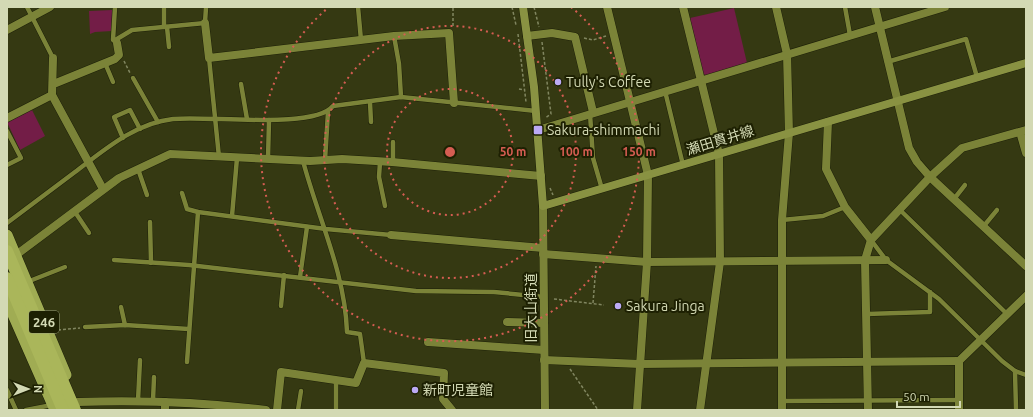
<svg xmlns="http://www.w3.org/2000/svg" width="1033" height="417" viewBox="0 0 1033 417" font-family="Ubuntu,'Noto Sans JP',sans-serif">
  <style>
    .green { fill: #731d47 }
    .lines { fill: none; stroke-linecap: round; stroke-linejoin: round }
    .service-casing { stroke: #1d2008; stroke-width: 5.5 }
    .minor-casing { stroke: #1d2008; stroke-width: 9 }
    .tertiary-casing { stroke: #1d2008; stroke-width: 9 }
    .secondary-casing { stroke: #1d2008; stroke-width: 9 }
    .trunk-casing { stroke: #1d2008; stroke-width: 12 }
    .motorway-casing { stroke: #1d2008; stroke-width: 13 }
    .path { stroke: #818660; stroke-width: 1.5; stroke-dasharray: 3 2; stroke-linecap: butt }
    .service { stroke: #7b8338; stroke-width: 4.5 }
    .minor { stroke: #7b8338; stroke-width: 8 }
    .tertiary { stroke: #7b8338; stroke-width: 8 }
    .secondary { stroke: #899242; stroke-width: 8 }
    .trunk { stroke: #a0ac53; stroke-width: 11 }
    .motorway { stroke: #aab65a; stroke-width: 12 }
    .ring { fill: none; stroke: #d55d52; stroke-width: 2; stroke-dasharray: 2 4 }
    .poi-dot { fill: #bcaaf5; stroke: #1d2002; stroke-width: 1.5 }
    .labels { text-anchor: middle; stroke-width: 4; stroke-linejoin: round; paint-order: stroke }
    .shield { fill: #1d2002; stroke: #9ca27f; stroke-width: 1 }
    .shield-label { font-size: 13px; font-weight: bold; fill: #d3d9b4 }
    .poi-label { font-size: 14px; fill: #d3d9b4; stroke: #1d2002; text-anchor: start }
    .street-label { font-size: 14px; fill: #d3d9b4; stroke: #1d2002 }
    .centre { fill: #d55d52; stroke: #1d2002; stroke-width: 2 }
    .ring-label { font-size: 12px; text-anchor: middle; font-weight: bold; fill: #d55d52; stroke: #1d2002; stroke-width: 4; stroke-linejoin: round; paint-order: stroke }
  </style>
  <rect width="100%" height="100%" fill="#353912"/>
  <g class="green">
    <path d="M734 8 747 63 707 76 702 73 690 18Z"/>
    <path d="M112 10V31L95 32 90 34 89 11Z"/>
    <path d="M31 108 45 136 20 150 7 122Z"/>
  </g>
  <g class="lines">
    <defs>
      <g id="service">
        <path d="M27 7 53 58"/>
        <path d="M115 7 113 40 117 43V39L132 30 205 23 206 7"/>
        <path d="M164 7V27"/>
        <path d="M358 7 361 40"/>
        <path d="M845 7 850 35"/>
        <path d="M167 27 169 47"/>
        <path d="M394 36 399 64 401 97"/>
        <path d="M209 58 219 157"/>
        <path d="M887 62 966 39 977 77"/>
        <path d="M105 63 113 82"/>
        <path d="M133 78 158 122"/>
        <path d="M241 84 247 119"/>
        <path d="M665 91 683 165"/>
        <path d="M370 102 371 122"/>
        <path d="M590 114 593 158 602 189"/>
        <path d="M7 131 21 158 7 165"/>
        <path d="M123 138 114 117 130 110 140 129"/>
        <path d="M268 159 269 120"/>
        <path d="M325 160 328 112"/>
        <path d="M303 161C318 218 345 272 347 332L360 334 364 363"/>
        <path d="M380 162 379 177 385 206"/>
        <path d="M393 162V142"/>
        <path d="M138 169 147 195"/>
        <path d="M182 193 187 209 198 212 326 229 391 235"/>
        <path d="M954 199 965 185"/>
        <path d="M900 210 1006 313"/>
        <path d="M75 212 89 233"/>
        <path d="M232 216 237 158"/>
        <path d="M782 220 823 216 845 207"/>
        <path d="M150 222 151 263"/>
        <path d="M7 223C30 206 52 189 75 172 104 150 135 123 173 119 206 115 314 130 333 106L401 97 536 111"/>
        <path d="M983 227 997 210"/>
        <path d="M871 240 886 260 939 299 1002 361 1015 371 1026 375"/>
        <path d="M114 260 189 265 416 291 494 292 544 297"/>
        <path d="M300 277 307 227"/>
        <path d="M27 282 65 267"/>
        <path d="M281 306 284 275"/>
        <path d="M121 307 125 325"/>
        <path d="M866 314 930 312V292"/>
        <path d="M85 327 125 325 189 329"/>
        <path d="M187 362 198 212"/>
        <path d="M1015 371 1016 410"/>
        <path d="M7 390 16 410"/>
        <path d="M138 401 140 360"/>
        <path d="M153 401 154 377"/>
        <path d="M782 401 959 400"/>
        <path d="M26 410 52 405"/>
        <path d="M298 410 301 391"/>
        <path d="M336 410V380"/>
      </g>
      <g id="minor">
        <path d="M607 7 648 175 647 262 637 410"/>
        <path d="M683 7 719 154 720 262 700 410"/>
        <path d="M776 7 787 54 789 133 782 220V410"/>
        <path d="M875 7 909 148 917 162 930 177 1026 266"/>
        <path d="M205 23 209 58 394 36 449 33 454 103"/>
        <path d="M7 30 50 7"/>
        <path d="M527 36 552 33 575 37 593 112"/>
        <path d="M53 58 52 95 103 189"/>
        <path d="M53 82 56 83 115 59 119 55 117 43"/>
        <path d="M7 118 52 95"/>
        <path d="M828 122 826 169 845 207 871 240"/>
        <path d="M538 130 945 7"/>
        <path d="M1020 132 1026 153"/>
        <path d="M391 235 543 248"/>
        <path d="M543 254 647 262 886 260"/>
        <path d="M16 255 119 178 170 154 310 161 342 159 392 162 541 176"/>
        <path d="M507 322 544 323"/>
        <path d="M428 342 544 350"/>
        <path d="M544 360 640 364 959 361"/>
        <path d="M78 402C141 400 203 402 266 410"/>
        <path d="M165 402V410"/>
        <path d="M277 410 281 372 356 383 364 363 444 373 443 399 452 410"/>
        <path d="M868 410 865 260 871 240 930 177 962 148 1026 130"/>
        <path d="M959 410V361L1026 296"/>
      </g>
      <path id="tertiary" d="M543 206 545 410"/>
      <path id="secondary" d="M523 7 534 87 543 206 1026 63"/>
      <g id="trunk">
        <path d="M7 235 66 375"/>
        <path d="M7 301 55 410"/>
      </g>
      <g id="motorway">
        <path d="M7 251 75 410"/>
        <path d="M7 278 63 410"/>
      </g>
    </defs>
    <use href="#service" class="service-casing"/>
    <use href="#minor" class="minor-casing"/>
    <use href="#tertiary" class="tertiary-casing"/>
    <use href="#secondary" class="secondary-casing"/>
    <use href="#trunk" class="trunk-casing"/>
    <use href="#motorway" class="motorway-casing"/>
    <g class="path">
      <path d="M512 7 516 25"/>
      <path d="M534 7 539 27"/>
      <path d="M453 26V7"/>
      <path d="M518 34 526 102"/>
      <path d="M584 38 593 40 606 36"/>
      <path d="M542 42 551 114 545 118"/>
      <path d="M124 61 130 73"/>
      <path d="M519 89 524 90"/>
      <path d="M550 188 553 195"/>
      <path d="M554 299 604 305"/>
      <path d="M593 303 596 266"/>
      <path d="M58 330 80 328"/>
      <path d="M570 369 598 410"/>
    </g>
    <use href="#service" class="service"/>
    <use href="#minor" class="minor"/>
    <use href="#tertiary" class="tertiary"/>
    <use href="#secondary" class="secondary"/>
    <use href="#trunk" class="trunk"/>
    <use href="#motorway" class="motorway"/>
  </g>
  <g class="ring">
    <circle cx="450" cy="152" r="63"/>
    <circle cx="450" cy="152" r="126"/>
    <path d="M571 7A189 189 0 1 1 329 7"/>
  </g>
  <g class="poi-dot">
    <circle cx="558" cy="82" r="4"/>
    <rect x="533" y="125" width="10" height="10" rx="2"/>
    <circle cx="618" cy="306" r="4"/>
    <circle cx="415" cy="390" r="4"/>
  </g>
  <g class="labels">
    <rect class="shield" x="29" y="311" width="30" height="22" rx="3"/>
    <g class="shield-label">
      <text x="44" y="327">246</text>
    </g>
    <g class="poi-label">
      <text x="566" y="87">Tully's Coffee</text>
      <text x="547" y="135">Sakura-shimmachi</text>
      <text x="626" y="311">Sakura Jinga</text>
      <text x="423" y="395">新町児童館</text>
    </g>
    <g class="street-label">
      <text transform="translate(720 140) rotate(-17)" y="5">瀬田貫井線</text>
      <text transform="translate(531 308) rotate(-90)" y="5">旧大山街道</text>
    </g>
  </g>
  <circle cx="450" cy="152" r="6" class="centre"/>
  <g class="ring-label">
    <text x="513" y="156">50 m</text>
    <text x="576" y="156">100 m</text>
    <text x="639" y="156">150 m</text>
  </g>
  <rect width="1033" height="417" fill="none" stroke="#d3d9b4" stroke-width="16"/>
  <g transform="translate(28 389) rotate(90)" stroke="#1d2002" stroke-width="3" paint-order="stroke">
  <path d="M0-3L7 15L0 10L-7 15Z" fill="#d3d9b4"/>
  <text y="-6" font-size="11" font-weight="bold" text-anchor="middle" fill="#d3d9b4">N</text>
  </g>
  <path d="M897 401v6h63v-6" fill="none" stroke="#d3d9b4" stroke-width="2"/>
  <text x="903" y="401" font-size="12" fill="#d3d9b4" stroke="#1d2002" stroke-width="3" paint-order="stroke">50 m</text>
</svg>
